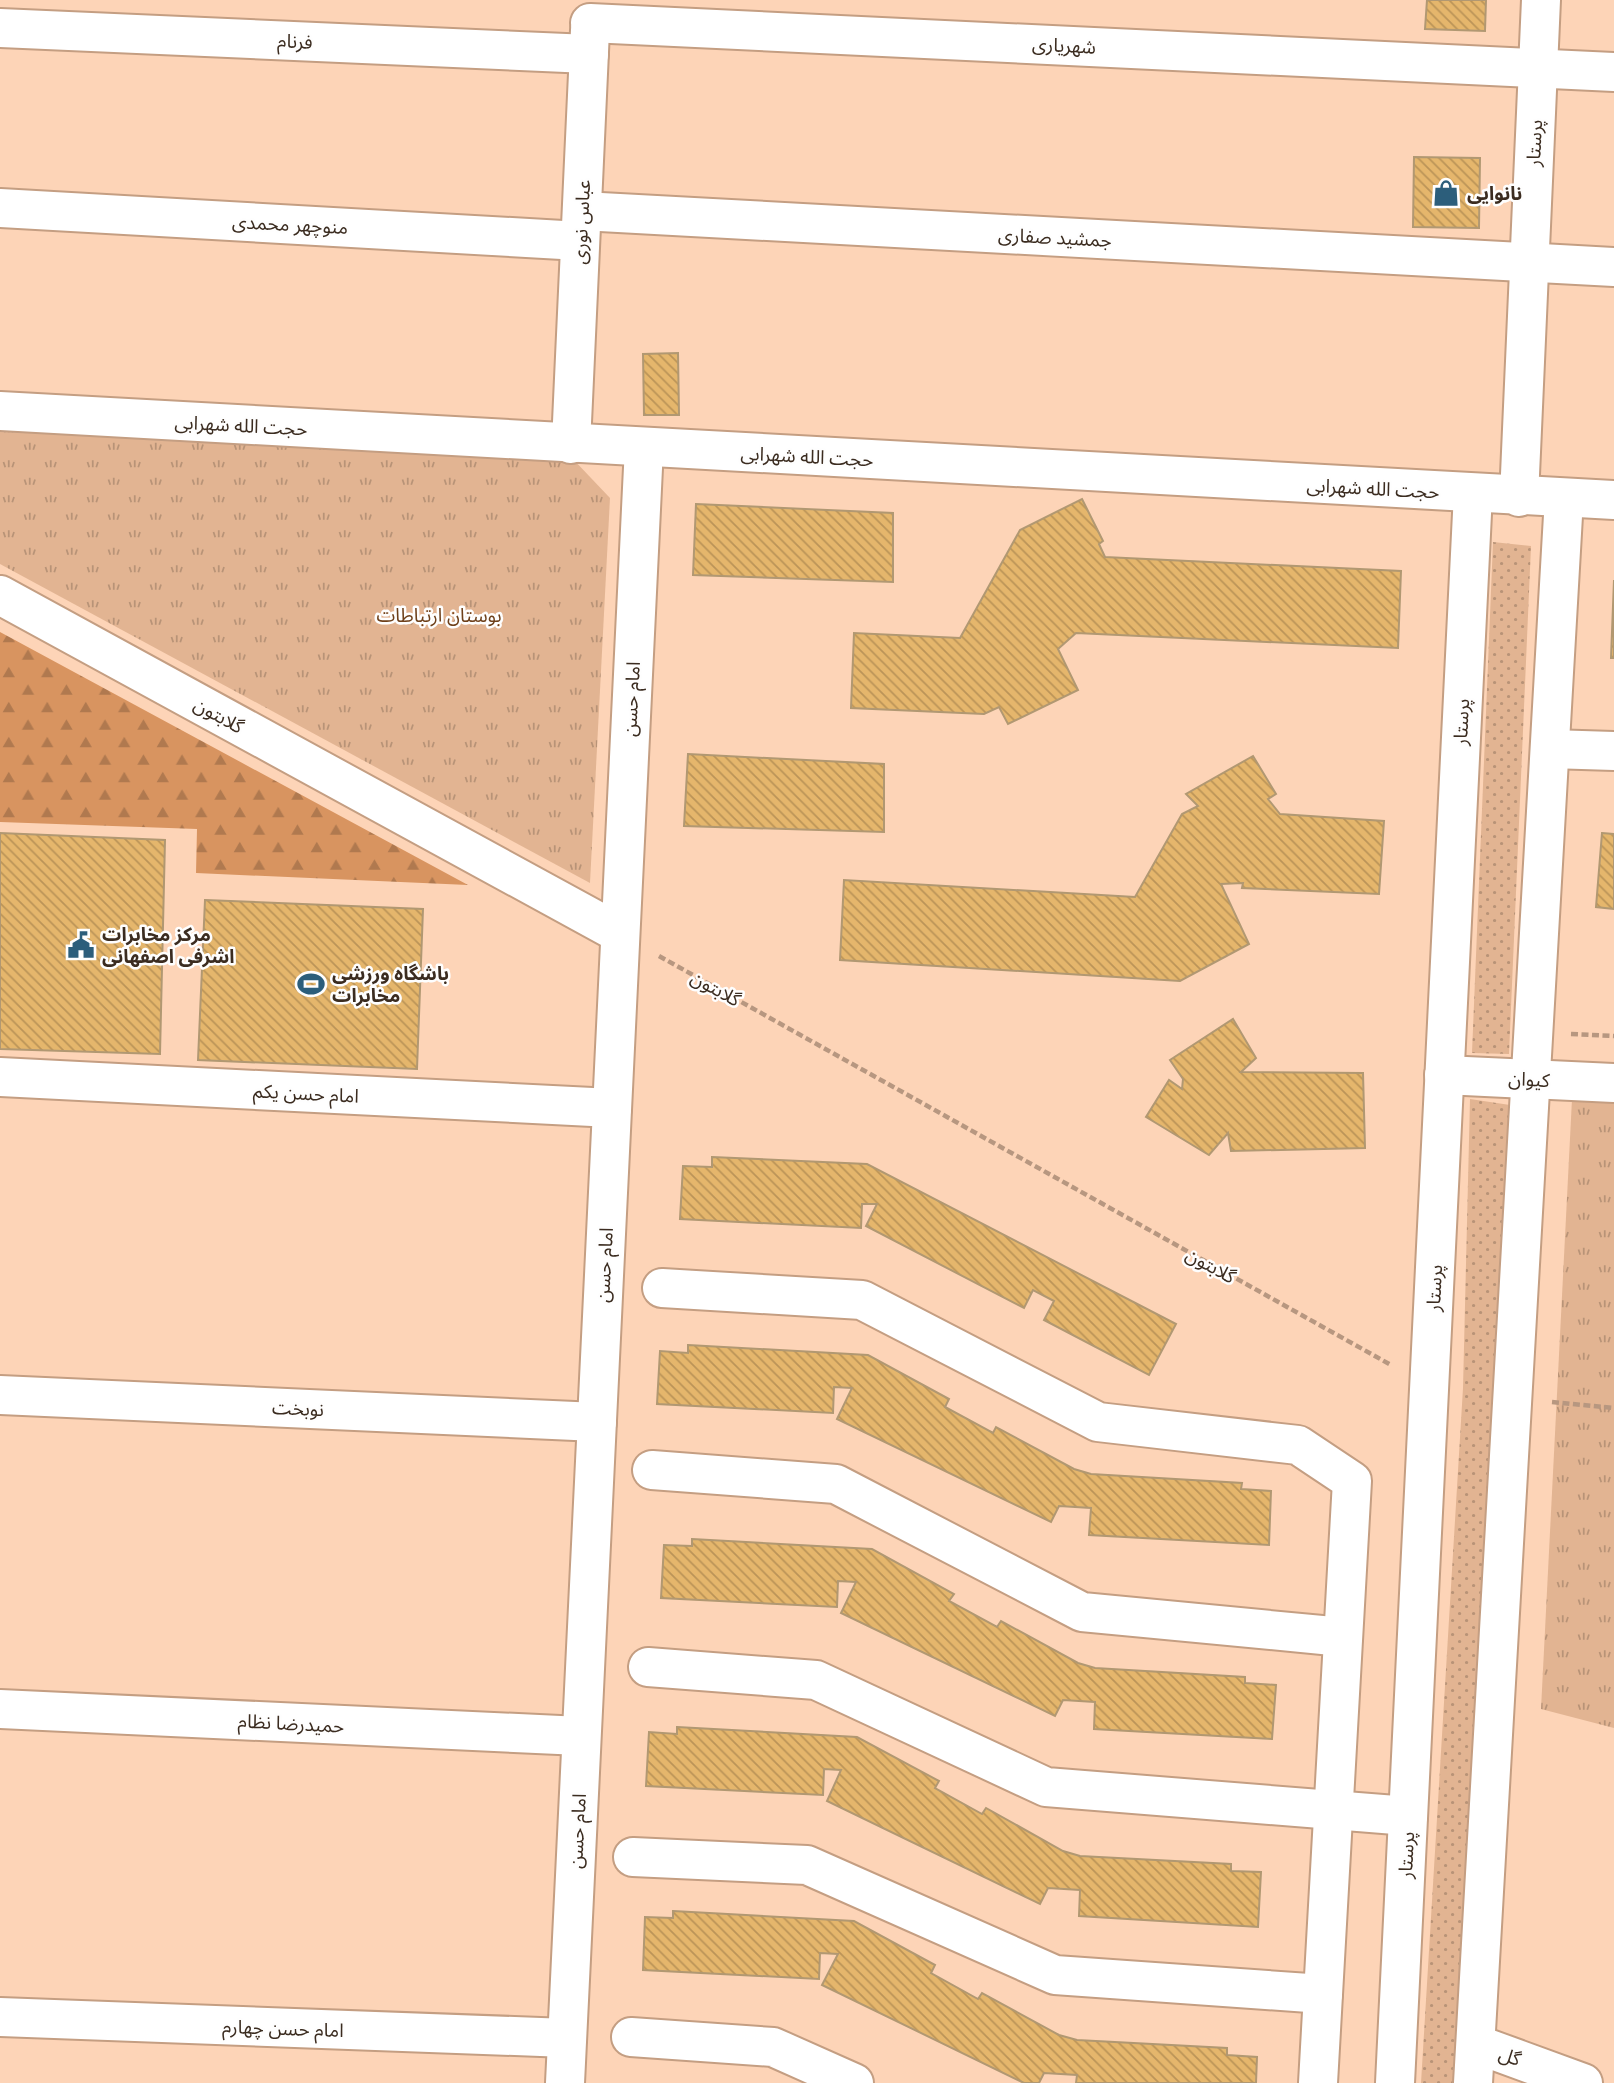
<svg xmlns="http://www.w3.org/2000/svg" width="1614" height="2083" viewBox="0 0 1614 2083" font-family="Figtree,'Noto Sans Arabic',sans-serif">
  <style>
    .grass { fill: url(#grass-dots) }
    .forest { fill: url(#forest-firs) }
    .park { fill: url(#park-tufts) }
    .building { fill: url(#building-back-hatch); stroke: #b19872; stroke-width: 2 }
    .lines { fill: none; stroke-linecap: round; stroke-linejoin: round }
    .minor-casing { stroke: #c49e82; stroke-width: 42 }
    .path { stroke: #b79780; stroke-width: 4.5; stroke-dasharray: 7 3.5; stroke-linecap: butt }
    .minor { stroke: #fff; stroke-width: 38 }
    .labels { text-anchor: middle; stroke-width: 5; stroke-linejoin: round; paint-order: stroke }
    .street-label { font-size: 19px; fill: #3b2c20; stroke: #fefefe }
    .poi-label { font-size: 19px; font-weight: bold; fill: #3b2c20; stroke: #fefefe; text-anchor: start }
    .park-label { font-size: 19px; fill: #6e401a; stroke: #fefefe }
  </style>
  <defs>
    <pattern id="grass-dots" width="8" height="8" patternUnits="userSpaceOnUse" patternTransform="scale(1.75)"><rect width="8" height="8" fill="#e2b492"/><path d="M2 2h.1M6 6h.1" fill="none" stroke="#b89377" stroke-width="1.8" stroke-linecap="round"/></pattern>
    <pattern id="forest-firs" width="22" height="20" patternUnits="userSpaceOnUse" patternTransform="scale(1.75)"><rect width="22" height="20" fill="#d89460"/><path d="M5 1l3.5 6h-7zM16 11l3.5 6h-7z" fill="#b0794f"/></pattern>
    <pattern id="park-tufts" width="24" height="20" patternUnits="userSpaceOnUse" patternTransform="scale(1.75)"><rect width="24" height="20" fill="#e2b492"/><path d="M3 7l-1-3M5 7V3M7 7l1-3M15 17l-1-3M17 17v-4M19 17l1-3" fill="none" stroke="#b89377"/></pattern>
    <pattern id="building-back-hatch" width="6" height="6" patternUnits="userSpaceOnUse" patternTransform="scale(1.75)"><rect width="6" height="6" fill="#e5b66c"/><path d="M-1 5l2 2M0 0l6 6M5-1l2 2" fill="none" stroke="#bb9458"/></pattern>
  </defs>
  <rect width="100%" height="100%" fill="#fdd4b7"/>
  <g class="grass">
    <path d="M1493 542 1531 546 1509 1054 1472 1053Z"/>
    <path d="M1470 1099 1510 1105 1460 2083H1421L1463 1388Z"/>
  </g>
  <path class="forest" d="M0 632 468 885 196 873 197 829 0 822Z"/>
  <g class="park">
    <path d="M0 426 572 458 610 498 590 883 0 564Z"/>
    <path d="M1572 1099 1614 1103V1728L1541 1709Z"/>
  </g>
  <g class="building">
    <path d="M1427 0H1486L1485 31 1425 29Z"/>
    <path d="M1414 157 1480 158 1479 228 1413 227Z"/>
    <path d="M678 353 679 415H644L643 354Z"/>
    <path d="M1082 499 1103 541 1099 544 1105 557 1401 571 1398 648 1076 633 1058 649 1078 690 1008 724 999 707 984 714 851 708 854 633 960 638 1020 530Z"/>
    <path d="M696 504 893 513V582L693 575Z"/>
    <path d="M1614 580V658H1611Z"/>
    <path d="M688 754 884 764V832L684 826Z"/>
    <path d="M1253 756 1276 794 1268 799 1280 814 1384 821 1379 894 1242 888 1243 883 1221 884 1249 944 1180 981 840 960 844 880 1135 897 1182 814 1198 806 1186 794Z"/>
    <path d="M0 833 165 840 160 1054 0 1049Z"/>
    <path d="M1602 833 1614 834V909L1596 907Z"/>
    <path d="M205 900 423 909 417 1069 198 1060Z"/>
    <path d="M1233 1019 1256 1058 1241 1072 1363 1073 1365 1148 1231 1151 1228 1133 1209 1155 1146 1117 1169 1080 1182 1089 1183 1079 1170 1060Z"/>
    <path d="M712 1157 867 1164 1176 1324 1149 1375 1044 1320 1054 1301 1033 1290 1024 1308 866 1226 877 1204H862L861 1228 680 1219 683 1166 712 1167Z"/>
    <path d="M688 1345 868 1355 949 1399 945 1407 993 1433 996 1427 1074 1469 1091 1474 1242 1483 1241 1489 1271 1491 1269 1545 1089 1535 1091 1508 1059 1506 1051 1522 837 1419 852 1388 834 1387 833 1413 657 1404 660 1351 688 1353Z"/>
    <path d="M692 1539 872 1549 954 1594 949 1601 997 1627 1001 1621 1078 1663 1095 1668 1245 1677V1683L1276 1685 1272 1739 1094 1729 1095 1702 1063 1700 1055 1716 841 1613 856 1582 838 1581 837 1607 661 1598 664 1545 692 1546Z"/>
    <path d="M677 1727 857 1737 939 1781 935 1788 982 1814 986 1808 1063 1851 1080 1856 1231 1864V1871L1261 1872 1258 1927 1079 1916 1080 1890 1048 1888 1040 1904 827 1801 841 1770 824 1769 823 1795 646 1786 649 1732 677 1734Z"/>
    <path d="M673 1911 854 1921 935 1965 931 1973 978 1999 982 1993 1059 2035 1077 2040 1227 2048V2055L1257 2057 1256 2083H1076L1077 2075 1044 2073 1039 2083H1024L822 1985 838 1954 820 1953 819 1979 643 1970 645 1917 673 1918Z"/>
  </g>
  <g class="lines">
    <defs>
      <g id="minor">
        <path d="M590 23 1614 72"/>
        <path d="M0 28 589 54"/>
        <path d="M0 208 580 241"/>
        <path d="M582 211 1614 267"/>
        <path d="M0 411 1614 500"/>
        <path d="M571 444 590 30"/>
        <path d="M1519 497 1541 0"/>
        <path d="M0 595 619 933"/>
        <path d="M1550 749 1614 751"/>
        <path d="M1444 1075 1614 1083"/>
        <path d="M0 1077 612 1108"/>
        <path d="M662 1288 862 1300 1098 1422 1298 1445 1352 1481 1318 2083"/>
        <path d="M0 1395 597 1422"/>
        <path d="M652 1470 836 1484 1082 1612 1343 1637"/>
        <path d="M648 1667 816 1680 1046 1787 1408 1816"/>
        <path d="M0 1709 581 1736"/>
        <path d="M633 1857 807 1865 1055 1975 1323 1994"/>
        <path d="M0 2017 567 2038"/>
        <path d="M631 2037 773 2047 854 2083"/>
        <path d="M1476 2044 1583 2083"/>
        <path d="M565 2083 644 447"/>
        <path d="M1395 2083 1473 493"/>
        <path d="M1473 2083 1564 498"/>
      </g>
    </defs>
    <use href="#minor" class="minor-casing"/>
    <g class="path">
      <path d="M659 956 1391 1365"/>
      <path d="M1571 1034 1614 1036"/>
      <path d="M1552 1402 1614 1408"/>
    </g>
    <use href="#minor" class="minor"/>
  </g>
  <defs>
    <symbol id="shop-bare" viewBox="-9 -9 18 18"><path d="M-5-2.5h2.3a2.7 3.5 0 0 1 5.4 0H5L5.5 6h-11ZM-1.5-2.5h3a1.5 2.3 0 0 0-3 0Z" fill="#2c5e7b" stroke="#fefefe" stroke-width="2.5" paint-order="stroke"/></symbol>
    <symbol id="civic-bare" viewBox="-9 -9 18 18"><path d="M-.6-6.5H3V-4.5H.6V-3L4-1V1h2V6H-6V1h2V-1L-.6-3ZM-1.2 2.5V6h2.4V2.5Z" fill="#2c5e7b" stroke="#fefefe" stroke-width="2.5" paint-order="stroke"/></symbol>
    <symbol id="stadium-bare" viewBox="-9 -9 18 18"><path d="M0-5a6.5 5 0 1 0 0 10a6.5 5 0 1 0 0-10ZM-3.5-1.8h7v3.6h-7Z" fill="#2c5e7b" stroke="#fefefe" stroke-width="2.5" paint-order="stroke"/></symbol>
  </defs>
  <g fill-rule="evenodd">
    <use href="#shop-bare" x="1427" y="174" width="38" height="38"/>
    <use href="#civic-bare" x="62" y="926" width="38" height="38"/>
    <use href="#stadium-bare" x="292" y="965" width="38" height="38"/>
  </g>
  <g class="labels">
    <g class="street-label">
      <text transform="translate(295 41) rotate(3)" y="7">فرنام</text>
      <text transform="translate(1064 45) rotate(3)" y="7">شهریاری</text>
      <text transform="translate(1534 143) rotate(-87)" y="7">پرستار</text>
      <text transform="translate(581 222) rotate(-87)" y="7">عباس نوری</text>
      <text transform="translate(290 224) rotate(3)" y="7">منوچهر محمدی</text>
      <text transform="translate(1055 237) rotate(3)" y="7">جمشید صفاری</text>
      <text transform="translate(241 425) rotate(3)" y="7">حجت الله شهرابی</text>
      <text transform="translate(807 456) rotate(3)" y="7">حجت الله شهرابی</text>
      <text transform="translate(1373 488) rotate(3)" y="7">حجت الله شهرابی</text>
      <text transform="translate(631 699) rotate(-87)" y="7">امام حسن</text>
      <text transform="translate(219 715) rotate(29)" y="7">گلابتون</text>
      <text transform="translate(1461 722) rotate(-87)" y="7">پرستار</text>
      <text transform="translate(716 988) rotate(29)" y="7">گلابتون</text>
      <text transform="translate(1529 1079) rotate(3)" y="7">کیوان</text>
      <text transform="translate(306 1093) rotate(3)" y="7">امام حسن یکم</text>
      <text transform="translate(604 1265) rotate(-87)" y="7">امام حسن</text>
      <text transform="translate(1211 1265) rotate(29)" y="7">گلابتون</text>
      <text transform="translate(1434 1288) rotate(-87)" y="7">پرستار</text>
      <text transform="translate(298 1408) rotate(3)" y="7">نوبخت</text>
      <text transform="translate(291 1723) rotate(3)" y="7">حمیدرضا نظام</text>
      <text transform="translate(577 1831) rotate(-87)" y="7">امام حسن</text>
      <text transform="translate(1406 1855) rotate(-87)" y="7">پرستار</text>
      <text transform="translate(283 2028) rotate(2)" y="7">امام حسن چهارم</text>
      <text transform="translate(1510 2056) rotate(20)" y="7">گل</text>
    </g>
    <g class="poi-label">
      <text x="1467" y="200">نانوایی</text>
      <text x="102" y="941">مرکز مخابرات<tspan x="102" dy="22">اشرفی اصفهانی</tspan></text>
      <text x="332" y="980">باشگاه ورزشی<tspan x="332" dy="22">مخابرات</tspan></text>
    </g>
    <g class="park-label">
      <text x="439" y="622">بوستان ارتباطات</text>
    </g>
  </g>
</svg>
